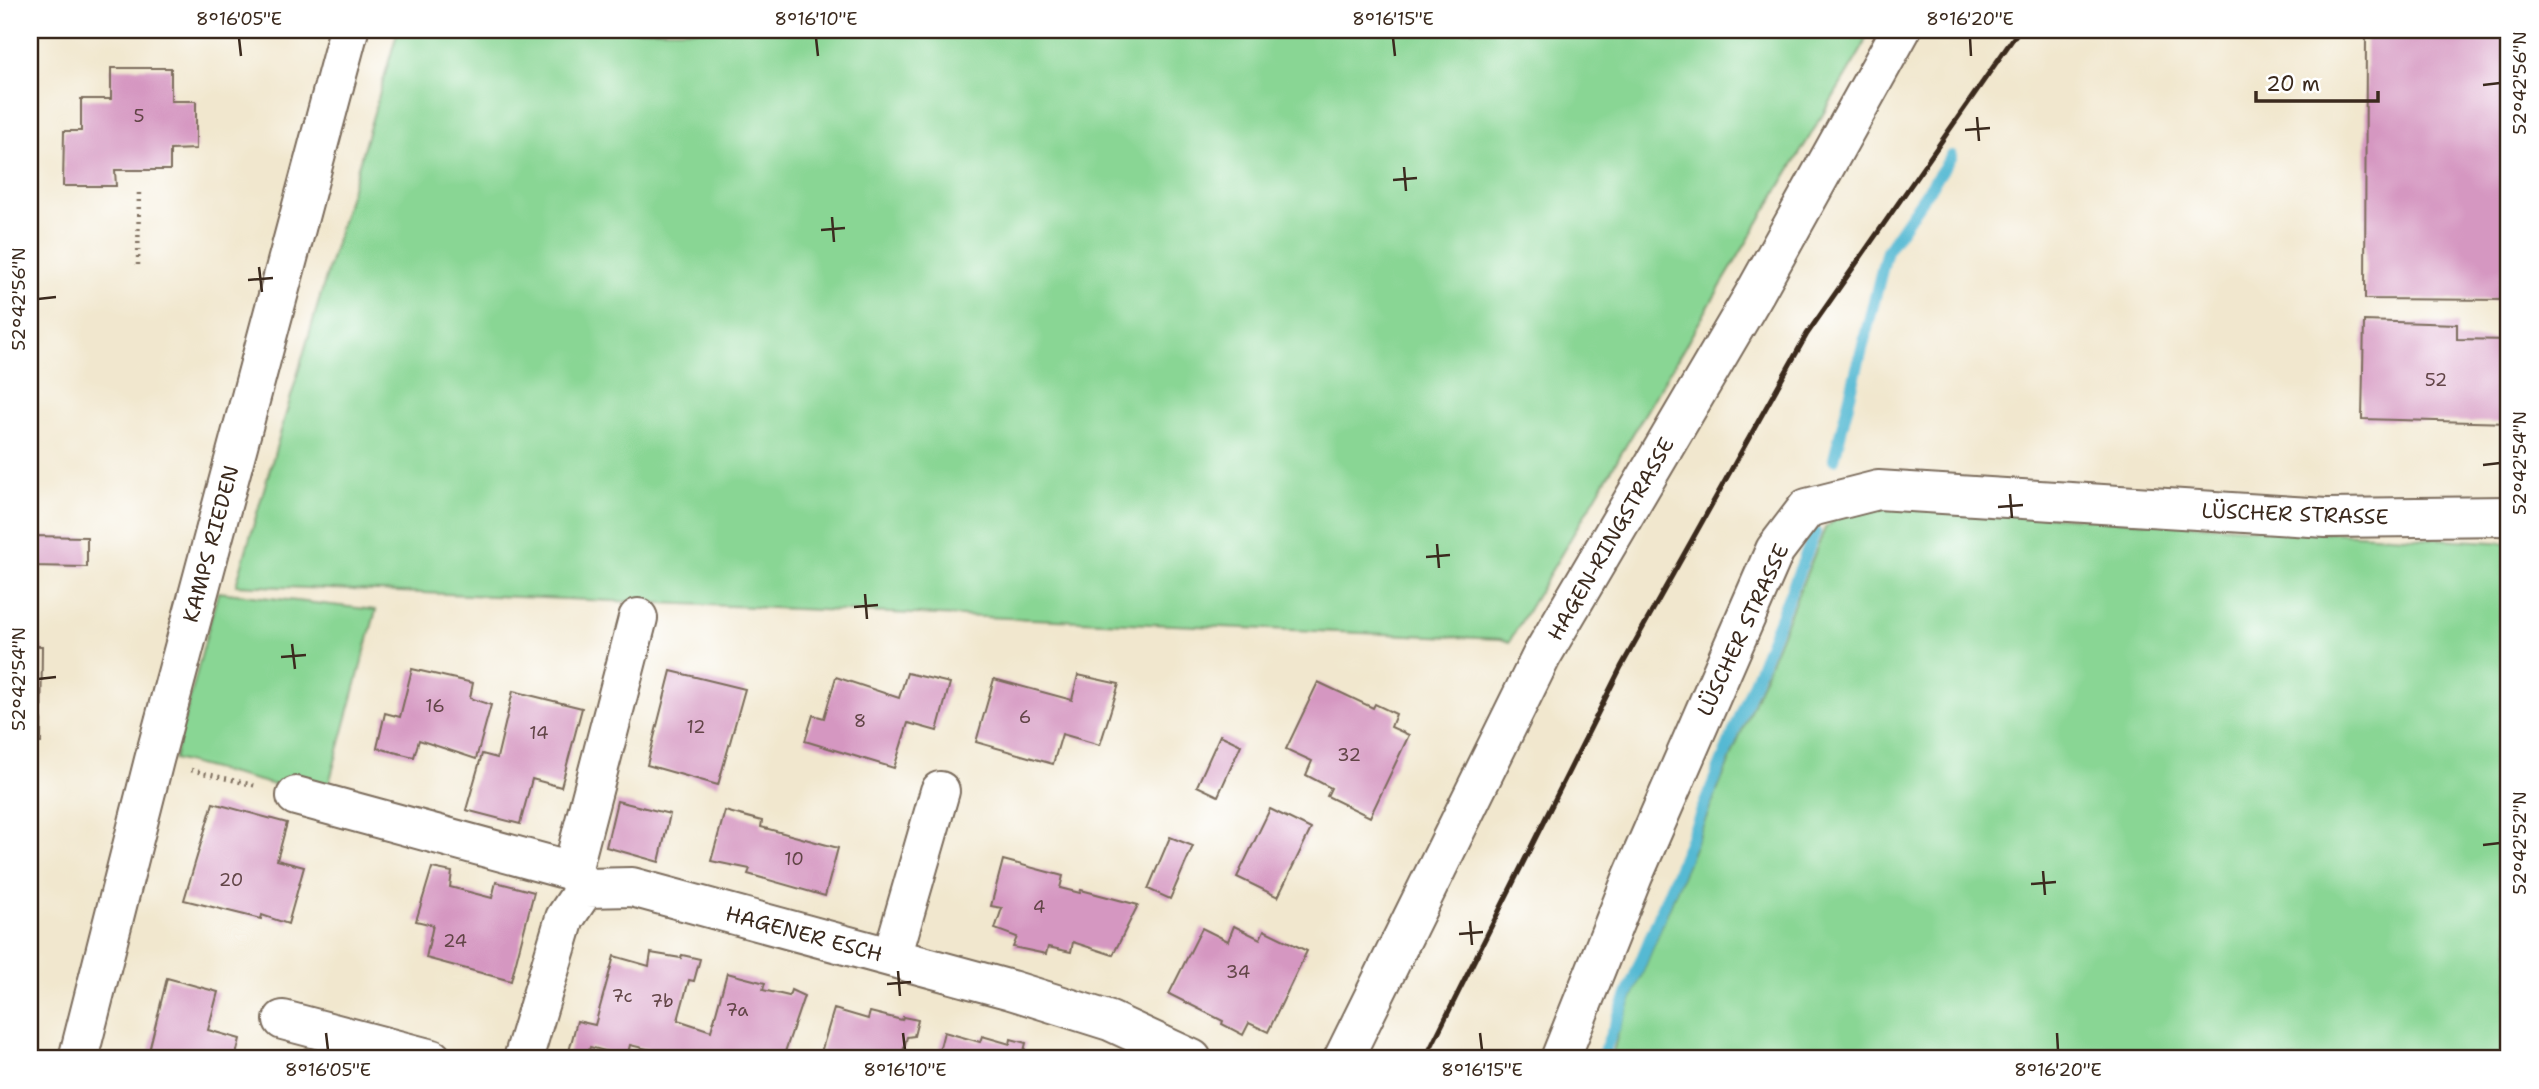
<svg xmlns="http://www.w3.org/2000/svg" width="2539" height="1089" viewBox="0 0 2539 1089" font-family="'Shantell Sans',sans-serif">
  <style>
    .green { fill: #89d694; stroke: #628059; stroke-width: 2 }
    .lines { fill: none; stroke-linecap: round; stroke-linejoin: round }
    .stream { stroke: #55b9d3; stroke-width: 12 }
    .building { fill: #d597c1 }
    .minor-casing { stroke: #7b6c5c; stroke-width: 42 }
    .path { stroke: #7b6c5c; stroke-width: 4.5; stroke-dasharray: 2 5; stroke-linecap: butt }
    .minor { stroke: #fff; stroke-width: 38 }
    .rail { stroke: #3b2a1e; stroke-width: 5 }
    .ticks { fill: none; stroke: #3b2a1e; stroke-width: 2.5 }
    .labels { text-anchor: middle; stroke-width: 7; stroke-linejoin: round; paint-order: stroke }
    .number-label { font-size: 18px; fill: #624547 }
    .street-label { font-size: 21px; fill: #3b2a1e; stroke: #fff }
    .neatline { fill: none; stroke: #3b2a1e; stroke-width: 2.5 }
    .ticks-label { font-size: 18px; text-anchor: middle; fill: #3b2a1e }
  </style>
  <rect width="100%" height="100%" fill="#fff"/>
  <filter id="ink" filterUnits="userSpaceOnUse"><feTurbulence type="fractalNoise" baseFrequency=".0143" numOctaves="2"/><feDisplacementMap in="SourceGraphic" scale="14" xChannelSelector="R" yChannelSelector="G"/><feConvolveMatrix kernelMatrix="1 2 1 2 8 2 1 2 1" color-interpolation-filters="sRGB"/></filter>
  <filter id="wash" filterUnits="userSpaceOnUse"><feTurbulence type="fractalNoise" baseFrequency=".00686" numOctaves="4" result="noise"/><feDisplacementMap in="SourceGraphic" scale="28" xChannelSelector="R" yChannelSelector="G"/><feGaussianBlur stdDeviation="1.57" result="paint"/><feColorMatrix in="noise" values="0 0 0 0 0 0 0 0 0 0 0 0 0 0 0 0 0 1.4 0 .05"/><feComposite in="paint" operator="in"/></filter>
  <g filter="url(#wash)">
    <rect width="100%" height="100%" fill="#f1e7ce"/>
    <g class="green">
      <path d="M398 30H1868L1863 47 1509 642 1501 639 236 585Z"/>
      <path d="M1876 506 2509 543V1059H1611L1619 1030 1825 528 1845 512Z"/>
      <path d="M218 592 376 610 327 791 288 780 275 785 174 759Z"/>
    </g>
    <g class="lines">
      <g class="stream">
        <path d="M1834 459 1887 250 1952 156"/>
        <path d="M1601 1059 1815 532"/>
      </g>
    </g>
    <g id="blocks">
      <g class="building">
        <path d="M2366 30H2509V300L2365 299Z"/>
        <path d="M111 68H171V101H196V149L170 150V170H115L116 186H63L64 131H81V99H111Z"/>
        <path d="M2364 321 2457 324V339L2509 340V423L2362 419Z"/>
        <path d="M30 536 87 537V567L30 566Z"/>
        <path d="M30 646H42L41 743H30Z"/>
        <path d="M412 669 473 683 470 698 491 705 476 759 419 740 414 757 377 748 385 713 400 717Z"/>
        <path d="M671 671 745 689 718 785 647 765Z"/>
        <path d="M907 673 950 683 937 731 908 723 894 768 805 741 813 715 824 718 836 677 899 698Z"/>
        <path d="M1078 675 1119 684 1100 745 1062 734 1053 764 976 742 994 679 1072 700Z"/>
        <path d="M1318 682 1373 708 1375 704 1396 714 1391 727 1409 735 1370 817 1327 796 1331 788 1306 775 1312 761 1286 749Z"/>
        <path d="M513 691 582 708 561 787 532 779 520 824 466 810 482 754 497 758Z"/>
        <path d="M1220 735 1241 745 1218 796 1197 786Z"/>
        <path d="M617 801 670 814 659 862 606 847Z"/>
        <path d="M213 803 287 823 277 860 304 867 288 924 262 915 261 919 184 900Z"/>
        <path d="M1270 809 1311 829 1278 897 1237 877Z"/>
        <path d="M725 811 762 821 761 827 838 848 825 896 748 874 750 869 711 861Z"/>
        <path d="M1170 837 1193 846 1170 899 1148 889Z"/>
        <path d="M1003 860 1063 876 1060 888 1080 893 1081 890 1138 905 1113 955 1073 942 1071 952 1048 947 1046 954 1013 947 1017 937 995 929 1002 908 991 906Z"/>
        <path d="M432 868 452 872 450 887 492 898 496 882 534 892 511 981 426 958 433 925 416 921Z"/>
        <path d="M1234 926 1260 939 1264 930 1307 951 1268 1032 1249 1023 1243 1035 1222 1024 1223 1021 1169 994 1202 928 1228 941Z"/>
        <path d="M651 953 681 958 682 955 700 959 694 981 689 980 678 1020 711 1031 727 973 765 983 763 990 789 996 791 990 804 996 784 1055 794 1059H666L668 1054 630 1045 627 1057 590 1047 586 1059H567L577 1021 595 1025 614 956 649 966Z"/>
        <path d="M167 978 218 992 208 1030 240 1039 235 1059H147Z"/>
        <path d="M834 1009 868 1019 870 1012 902 1020 903 1017 918 1020 914 1036 907 1037 901 1059H819Z"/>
        <path d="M944 1032 980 1042 982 1036 1010 1044 1011 1039 1026 1043 1022 1059H937Z"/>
      </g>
    </g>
  </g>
  <g filter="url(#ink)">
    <use href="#blocks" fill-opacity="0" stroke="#7b6c5c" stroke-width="2"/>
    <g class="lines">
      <defs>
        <g id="minor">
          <path d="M296 796 572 871 585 888"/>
          <path d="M572 871 638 618"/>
          <path d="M892 957 940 791"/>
          <path d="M283 1020 432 1059"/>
          <path d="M78 1059 154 760 349 30"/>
          <path d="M523 1059 565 918 585 888 632 887 1011 990 1110 1021 1192 1059"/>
          <path d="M1343 1059 1542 655 1756 291 1901 30"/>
          <path d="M1560 1059 1633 876 1775 550 1807 508 1878 490 2326 518 2509 516"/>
        </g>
      </defs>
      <use href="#minor" class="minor-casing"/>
      <g class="path">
        <path d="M138 265 139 190"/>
        <path d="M191 770 257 786"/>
      </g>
      <use href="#minor" class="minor"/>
      <path class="rail" d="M1425 1059 1621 667 1807 334 2019 30"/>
    </g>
  </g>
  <path class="ticks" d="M239 38 241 56M816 38 818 56M1393 38 1395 56M1970 38 1971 56M2483 85 2500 83M1977 117 1979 141M1965 130 1990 128M1404 167 1406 191M1393 180 1417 178M832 217 834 242M821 230 845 228M259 267 262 292M248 280 273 278M38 299 56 297M2483 465 2500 463M2010 494 2012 518M1998 507 2023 505M1437 544 1439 568M1426 557 1450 555M865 594 867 619M854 607 878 605M292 644 295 669M281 657 306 655M38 679 56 677M2483 845 2500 843M2043 871 2045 895M2031 884 2056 882M1470 921 1472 945M1459 934 1483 932M898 971 900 996M887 984 911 982M326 1033 328 1050M903 1033 905 1050M1480 1033 1482 1050M2057 1033 2058 1050"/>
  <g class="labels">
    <g class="number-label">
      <text x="139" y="122">5</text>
      <text x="2436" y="386">52</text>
      <text x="435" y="712">16</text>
      <text x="1025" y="723">6</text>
      <text x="860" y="727">8</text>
      <text x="696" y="733">12</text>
      <text x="539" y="739">14</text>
      <text x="1349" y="761">32</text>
      <text x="794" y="865">10</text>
      <text x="231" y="886">20</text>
      <text x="1039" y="913">4</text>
      <text x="455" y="947">24</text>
      <text x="1238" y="978">34</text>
      <text x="622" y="1002">7c</text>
      <text x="662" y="1007">7b</text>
      <text x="737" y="1016">7a</text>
    </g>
    <g class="street-label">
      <text transform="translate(2295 514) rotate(2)" y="7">LÜSCHER STRASSE</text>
      <text transform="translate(1611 539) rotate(-60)" y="7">HAGEN-RINGSTRASSE</text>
      <text transform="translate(211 544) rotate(-75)" y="7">KAMPS RIEDEN</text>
      <text transform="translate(1743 630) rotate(-65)" y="7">LÜSCHER STRASSE</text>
      <text transform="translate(804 934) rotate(15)" y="7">HAGENER ESCH</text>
    </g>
  </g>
  <rect width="2539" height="1089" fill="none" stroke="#fff" stroke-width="77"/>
  <path d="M2256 91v10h122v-10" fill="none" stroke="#3b2a1e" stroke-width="3.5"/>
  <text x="2266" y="91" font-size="21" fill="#3b2a1e" stroke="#ffffff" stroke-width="5" paint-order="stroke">20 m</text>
  <rect x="38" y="38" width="2462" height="1012" class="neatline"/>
  <g class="ticks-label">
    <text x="239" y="25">8°16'05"E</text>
    <text x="816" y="25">8°16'10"E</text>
    <text x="1393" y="25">8°16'15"E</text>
    <text x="1970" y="25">8°16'20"E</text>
    <text transform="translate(2520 83) rotate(-90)" y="6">52°42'56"N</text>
    <text transform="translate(19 299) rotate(-90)" y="6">52°42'56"N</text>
    <text transform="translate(2520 463) rotate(-90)" y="6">52°42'54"N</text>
    <text transform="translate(19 679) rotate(-90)" y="6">52°42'54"N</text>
    <text transform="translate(2520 843) rotate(-90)" y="6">52°42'52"N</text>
    <text x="328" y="1076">8°16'05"E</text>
    <text x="905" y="1076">8°16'10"E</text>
    <text x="1482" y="1076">8°16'15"E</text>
    <text x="2058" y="1076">8°16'20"E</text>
  </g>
</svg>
